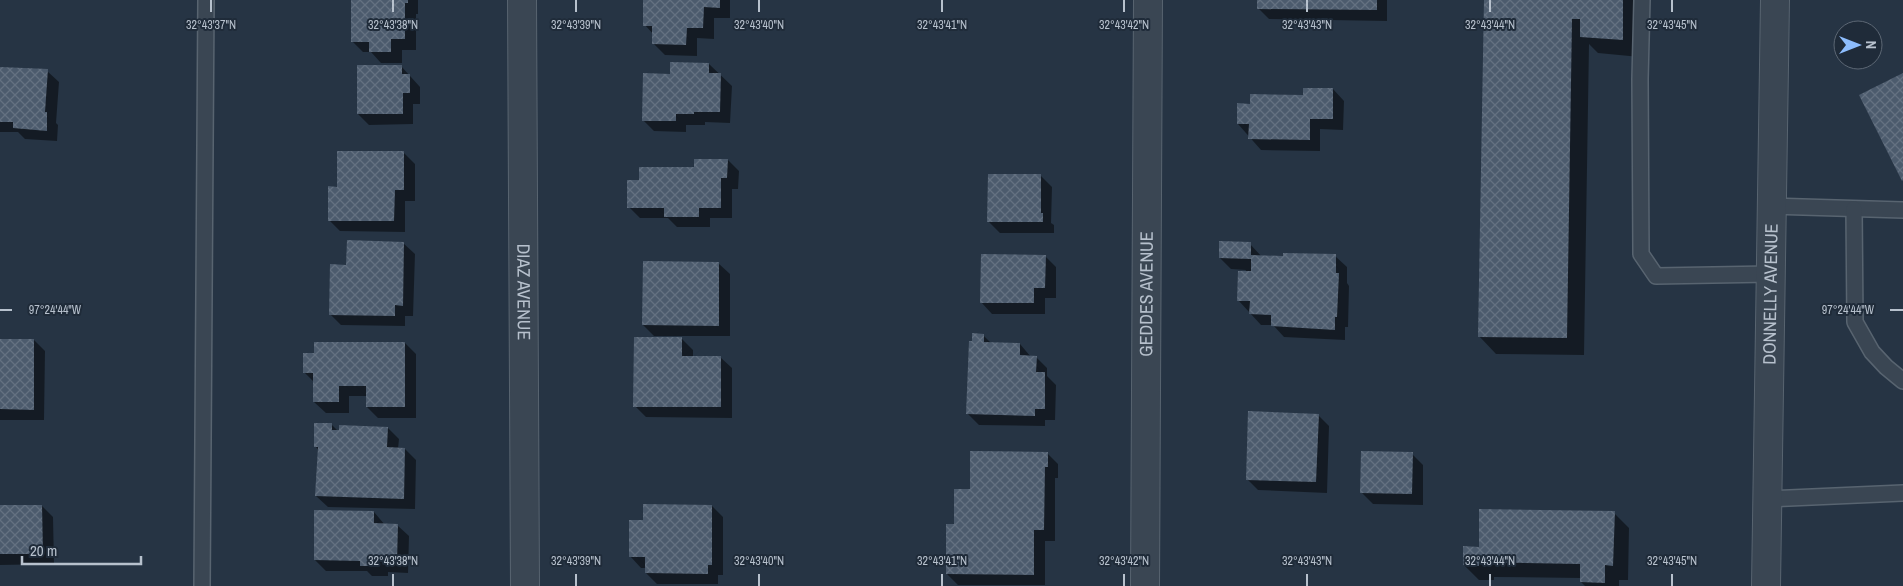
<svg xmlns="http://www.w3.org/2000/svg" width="1903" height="586" viewBox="0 0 1903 586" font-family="'Archivo Narrow',sans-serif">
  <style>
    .shadow { fill: #0007 }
    .building { fill: url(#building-cross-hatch) }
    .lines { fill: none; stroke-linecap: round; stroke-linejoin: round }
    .lane-casing { stroke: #586470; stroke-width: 18 }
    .street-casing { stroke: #586470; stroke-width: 30 }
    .lane { stroke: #3a4653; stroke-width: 15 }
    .street { stroke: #3a4653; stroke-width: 28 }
    .ticks { fill: none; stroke: #b7c1cd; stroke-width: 2 }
    .labels { text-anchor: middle; stroke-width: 4; stroke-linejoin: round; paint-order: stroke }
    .street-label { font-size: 18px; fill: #b7c1cd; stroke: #1f2b39 }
    .ticks-label { font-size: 12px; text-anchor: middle; fill: #b7c1cd; stroke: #1f2b39; stroke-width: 4; stroke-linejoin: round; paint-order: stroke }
  </style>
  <defs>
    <pattern id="building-cross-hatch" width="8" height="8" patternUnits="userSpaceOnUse" patternTransform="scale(1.25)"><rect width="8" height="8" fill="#4c5b6d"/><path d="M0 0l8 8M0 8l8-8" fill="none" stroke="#647181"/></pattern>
  </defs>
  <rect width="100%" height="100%" fill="#263444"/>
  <g class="shadow">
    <path d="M352 0H418V14H416V50H402V63H381L371 52H363L352 41Z"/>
    <path d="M645 0H730V18H714V39L697 38V56L665 55 654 44V35L645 25Z"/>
    <path d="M1258 0H1387V21L1269 19 1258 8Z"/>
    <path d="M1485 0H1640V57L1598 53 1589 44 1584 355 1496 354 1479 336Z"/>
    <path d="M709 64 732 86 730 123 705 122V125H686V132L654 131 643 120 671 75Z"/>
    <path d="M401 66 420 87V104H413V124L369 125 358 114Z"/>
    <path d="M0 68 47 71 59 82 56 123 58 125 57 141 25 139 18 132H0Z"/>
    <path d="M1333 89 1344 101 1343 130 1320 129V151L1261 150 1238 124 1251 105Z"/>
    <path d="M403 152 415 164V201H405V232L340 231 329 220 339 188Z"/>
    <path d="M728 160 739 171 738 189H732V218H710V227H677L668 218H640L629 207 641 181Z"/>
    <path d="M1041 176 1052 187 1051 223 1054 225V233H1000L989 222Z"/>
    <path d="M403 243 415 254 413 316H405V326L341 325 330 314 347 266Z"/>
    <path d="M1250 244 1262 257 1335 256 1347 267V283L1349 286 1348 327H1345V340L1284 337 1273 325H1261L1250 313 1238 300 1246 270 1231 269 1220 258Z"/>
    <path d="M1045 256 1056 267V298H1045V314H992L981 302Z"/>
    <path d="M718 263 730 274V336H654L643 325Z"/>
    <path d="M983 335 992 344H1020L1031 357H1036L1047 368V376L1056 385 1055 420H1045V426L979 425 968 414Z"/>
    <path d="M682 339 693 350V357H720L732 368V418L646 417 635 406Z"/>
    <path d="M0 340H34L45 351 44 420H0Z"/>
    <path d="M405 343 416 354V418H378L367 407V396H349V413H326L314 402V382L304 372Z"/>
    <path d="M1318 415 1329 426 1327 493 1258 490 1247 479Z"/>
    <path d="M332 425 338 431 388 428 399 439 398 449H405L416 460 415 509 328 507 316 496 319 451 316 447Z"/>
    <path d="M1047 453 1058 464V478H1055V541H1045V585H958L947 574 956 525Z"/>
    <path d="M1412 454 1423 465V505L1373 504 1361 492Z"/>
    <path d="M0 506H42L53 517 54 564 0 565Z"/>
    <path d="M712 506 723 517V575H718V584H657L646 573V568H641L630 556 645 521Z"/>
    <path d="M374 512 385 525H397L409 536 408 573 388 572V576H372L367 571H326L315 560Z"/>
    <path d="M1614 513 1629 528 1628 580H1619V586H1585L1581 582V578L1494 577V580H1479L1464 565 1480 548Z"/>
  </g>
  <g class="building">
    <path d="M351 0H408V3H405V39H391V52H369V42H351Z"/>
    <path d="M643 0H720V8L704 7 703 28H687L686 45 652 44V26H643Z"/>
    <path d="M1257 0H1377V10L1257 9Z"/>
    <path d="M1484 0H1623V40L1580 37V19H1572L1567 338 1478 337Z"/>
    <path d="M670 62 709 63V73H721L720 112H694V114H676V121H642L643 73 670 74Z"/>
    <path d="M357 65H402V74H410V93H403V114H357Z"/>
    <path d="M0 67 48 69 45 112H47V131L13 128V122H0Z"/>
    <path d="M1903 73V180L1902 181 1859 95Z"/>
    <path d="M1303 88H1333V119H1310V140L1248 139 1249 124H1237V103L1250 104V94L1303 95Z"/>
    <path d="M337 151H404V190H395L394 221H328V186L337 187Z"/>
    <path d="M694 159H728L727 178H721V208H699V217H664V208H627V180H639V167H694Z"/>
    <path d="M988 174H1041V213H1043V222H987Z"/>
    <path d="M347 240 404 242 403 306 395 305V316L329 315 330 264 346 265Z"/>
    <path d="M1219 241 1251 242V255L1283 256V253L1336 254V273H1339L1337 317H1335V330L1271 326V315L1249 314 1250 301H1237L1238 271H1251V259L1219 258Z"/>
    <path d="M981 254 1046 255 1045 288H1034V303H980Z"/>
    <path d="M643 261 719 262V326L642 325Z"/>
    <path d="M972 333 984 334V342L1020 343V355L1037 356 1036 372H1045V409H1035V416L966 414 969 341H972Z"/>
    <path d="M634 337H682V356H721V407H633Z"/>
    <path d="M0 339H34V410L0 409Z"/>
    <path d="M314 342H405V407H366V386H339V402H313V373H303V353H314Z"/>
    <path d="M1248 411 1319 414 1316 482 1246 480Z"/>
    <path d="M314 423H332V430H339V425L388 427 387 447 405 448 404 499 315 496 318 447H314Z"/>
    <path d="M970 451 1048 452V467H1045L1044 530H1034V575L946 574V524H954V489H970Z"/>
    <path d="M1361 451 1413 452 1412 494 1360 493Z"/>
    <path d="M643 504 712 505V565H708V574L645 573V557H629V520H643Z"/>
    <path d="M0 505H42L43 554H0Z"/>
    <path d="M1479 509 1615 511 1613 566 1605 565V583L1580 582V564L1479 562V566L1463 565V546L1479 547Z"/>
    <path d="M314 510 374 511V523L398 524 397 562 377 561V566H360V561L314 560Z"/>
  </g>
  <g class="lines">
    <defs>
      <g id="lane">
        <path d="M1642 0 1640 79 1641 254 1656 276 1771 274"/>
        <path d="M1772 206 1903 210"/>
        <path d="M1854 209 1855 322 1872 352 1886 367 1903 381"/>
        <path d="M1767 499 1903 493"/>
        <path d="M202 586 206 0"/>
      </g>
      <g id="street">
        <path id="s1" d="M522 0 525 586"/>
        <path id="s2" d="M1145 586 1148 0"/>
        <path id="s3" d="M1766 586 1775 0"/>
      </g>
    </defs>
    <use href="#lane" class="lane-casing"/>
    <use href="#street" class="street-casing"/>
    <use href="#lane" class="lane"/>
    <use href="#street" class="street"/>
  </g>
  <path class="ticks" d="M211 0V12M393 0V12M576 0V12M759 0V12M942 0V12M1124 0V12M1307 0V12M1490 0V12M1672 0V12M0 310H12M1890 310H1903M393 574V586M576 574V586M759 574V586M942 574V586M1124 574V586M1307 574V586M1490 574V586M1672 574V586"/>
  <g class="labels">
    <g class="street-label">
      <text dy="6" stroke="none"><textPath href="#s1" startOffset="292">DIAZ AVENUE</textPath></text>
      <text dy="6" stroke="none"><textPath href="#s2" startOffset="292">GEDDES AVENUE</textPath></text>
      <text dy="6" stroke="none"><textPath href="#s3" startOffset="292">DONNELLY AVENUE</textPath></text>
    </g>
  </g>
  <g class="ticks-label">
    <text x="211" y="29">32°43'37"N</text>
    <text x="393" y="29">32°43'38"N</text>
    <text x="576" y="29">32°43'39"N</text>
    <text x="759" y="29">32°43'40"N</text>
    <text x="942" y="29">32°43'41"N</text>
    <text x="1124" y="29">32°43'42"N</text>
    <text x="1307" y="29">32°43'43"N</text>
    <text x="1490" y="29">32°43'44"N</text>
    <text x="1672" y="29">32°43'45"N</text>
    <text x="1848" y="314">97°24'44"W</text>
    <text x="55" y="314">97°24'44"W</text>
    <text x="393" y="565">32°43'38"N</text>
    <text x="576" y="565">32°43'39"N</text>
    <text x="759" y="565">32°43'40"N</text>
    <text x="942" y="565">32°43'41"N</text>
    <text x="1124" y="565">32°43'42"N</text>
    <text x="1307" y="565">32°43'43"N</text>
    <text x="1490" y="565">32°43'44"N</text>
    <text x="1672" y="565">32°43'45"N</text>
  </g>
  <g transform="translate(1858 45) rotate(90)"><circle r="24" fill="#1f2b39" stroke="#5c6774"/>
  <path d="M0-4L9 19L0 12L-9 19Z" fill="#8dbdfd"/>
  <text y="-8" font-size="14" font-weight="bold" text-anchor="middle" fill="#b7c1cd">N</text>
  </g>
  <path d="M22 556v8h119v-8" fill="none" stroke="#b7c1cd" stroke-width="2.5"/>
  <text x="30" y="556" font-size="15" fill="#b7c1cd" stroke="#1f2b39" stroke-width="4" paint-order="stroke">20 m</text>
</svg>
